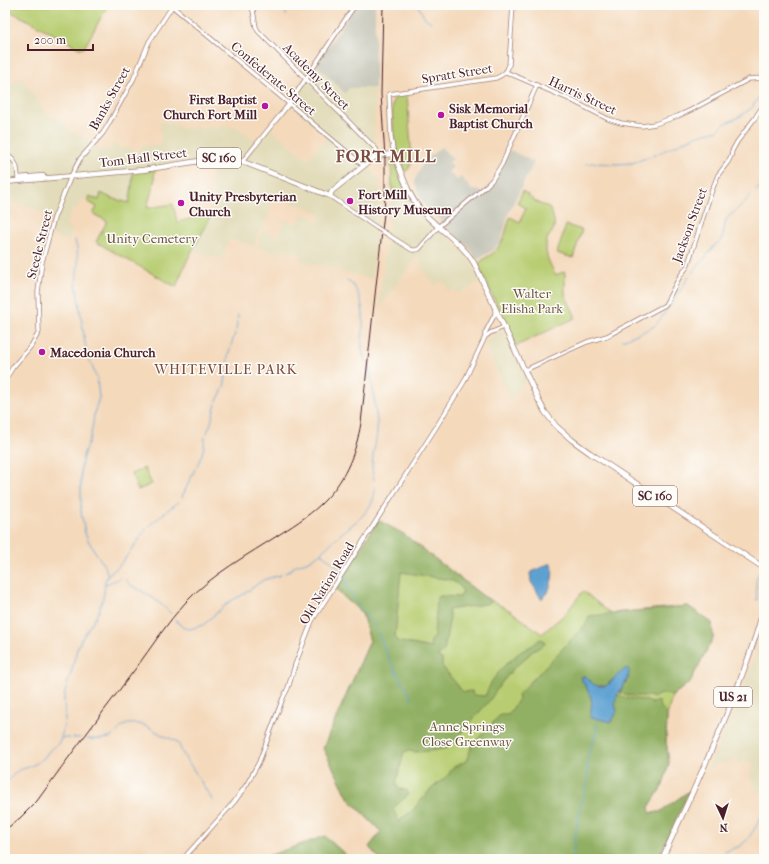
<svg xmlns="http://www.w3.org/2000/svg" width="769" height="864" viewBox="0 0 769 864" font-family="'IM FELL French Canon',serif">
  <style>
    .built { fill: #e2dcba }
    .industrial { fill: #c5c5b8 }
    .green { fill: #b8cd72; stroke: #81764e }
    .forest { fill: #92b064; stroke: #6e6848; fill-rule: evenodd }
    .water { fill: #5da1d1; stroke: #54607e }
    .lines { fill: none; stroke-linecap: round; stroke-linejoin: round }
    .stream { stroke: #5da1d1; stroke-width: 1 }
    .tertiary-casing { stroke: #9f7c73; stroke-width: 5 }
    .secondary-casing { stroke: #9f7c73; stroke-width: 5 }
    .primary-casing { stroke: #9f7c73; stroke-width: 6 }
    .tertiary { stroke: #fff; stroke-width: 3.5 }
    .secondary { stroke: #fff; stroke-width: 3.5 }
    .primary { stroke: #fff; stroke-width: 4.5 }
    .rail { stroke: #4a1f2b; stroke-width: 1 }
    .secondary-bridge-casing { stroke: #9f7c73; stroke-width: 5; stroke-linecap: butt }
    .secondary-bridge { stroke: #fff; stroke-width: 3.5 }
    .poi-dot { fill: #b5179e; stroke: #fdfcf7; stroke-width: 1.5 }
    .labels { text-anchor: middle; stroke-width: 3; stroke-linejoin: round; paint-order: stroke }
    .shield { fill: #fdfcf7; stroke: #806168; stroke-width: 1 }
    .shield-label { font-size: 12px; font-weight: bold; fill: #4a1f2b }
    .street-label { font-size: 13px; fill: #4a1f2b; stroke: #fdfcf7 }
    .poi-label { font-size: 13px; font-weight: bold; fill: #4a1f2b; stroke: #fdfcf7; text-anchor: start }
    .park-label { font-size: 13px; fill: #6b5340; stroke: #fdfcf7 }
    .neighbourhood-label { font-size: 14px; letter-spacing: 1px; fill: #7b4d42; stroke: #fdfcf7 }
    .district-label { font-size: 17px; font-weight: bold; letter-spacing: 1px; fill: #7b4d42; stroke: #fdfcf7 }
  </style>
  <rect width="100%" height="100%" fill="#fdfcf7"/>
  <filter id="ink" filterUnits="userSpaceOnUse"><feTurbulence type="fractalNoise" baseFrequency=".025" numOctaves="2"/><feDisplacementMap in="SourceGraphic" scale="8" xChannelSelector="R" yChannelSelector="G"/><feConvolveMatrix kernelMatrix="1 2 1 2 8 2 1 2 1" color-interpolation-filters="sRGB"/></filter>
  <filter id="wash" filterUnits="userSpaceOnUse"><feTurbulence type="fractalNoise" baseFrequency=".012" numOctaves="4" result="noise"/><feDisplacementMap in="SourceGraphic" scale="16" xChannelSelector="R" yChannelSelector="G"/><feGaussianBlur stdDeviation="0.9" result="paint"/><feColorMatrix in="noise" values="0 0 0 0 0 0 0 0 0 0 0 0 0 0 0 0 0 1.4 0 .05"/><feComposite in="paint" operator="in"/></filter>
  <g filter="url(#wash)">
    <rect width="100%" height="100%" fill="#f4d9bb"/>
    <g class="built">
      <path d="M316 65 344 93 349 88H375L374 115 375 149 378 156 374 158V162L368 166 380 181 379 215 372 279 300 261 302 255 285 248 282 254 257 247 262 231 279 237 284 220 297 224 302 213 318 221 322 215 311 209 274 197 263 230 259 229 254 246 229 239 222 259 192 251 209 221 213 207 214 196 209 160 225 158 241 161 230 157H220L150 168 133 170 132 186 129 203 111 198 102 193 99 200 89 196 87 201 81 198 77 208 73 209 66 223 72 230 69 242 50 234 54 219 24 204 18 205 5 198V187L8 181H5V88L23 78 46 114 52 118 54 116 67 124 65 127 94 144 97 150 111 149V145L118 144 119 149 132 148 133 152 141 151V146L161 144 160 123 170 122 182 129 213 126 236 127 257 142 269 128 308 159 328 136 289 104Z"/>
      <path d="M392 194 410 200 418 210 463 251 467 256 472 264 481 282 458 294 455 289 449 292 443 281 435 285 424 271 420 263 418 256 379 308Z"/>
      <path d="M503 331 527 379 510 399 484 341Z"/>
      <path d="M764 627V787L762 788 759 795 749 775 753 763 744 761 740 765 737 757 727 763 716 764 706 771 733 715 754 659Z"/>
    </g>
    <g class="industrial">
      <path d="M356 5H375V88H349L345 93 316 65Z"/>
      <path d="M441 147 453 159 449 162 453 167 448 172 457 180 461 177 472 190 480 191 482 193 491 185 497 177 510 150 534 162 508 214 504 231 500 242 493 250 477 260 469 248 426 207 419 196 415 183V180L422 165 426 160Z"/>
    </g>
    <g class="green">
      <path d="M5 5H108L84 48H79L18 15 5 10Z"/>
      <path d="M407 94 412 161 408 170 406 171 404 170 394 141 392 106 393 100 396 97Z"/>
      <path d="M391 159 394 162 410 200 392 194Z"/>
      <path d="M155 169 154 177 155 179 147 208 173 204 177 222 211 214C208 224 203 231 198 240 189 255 182 271 176 287L96 242 107 221 93 214 97 207 87 201 89 196 99 200 101 193 111 198 129 203 132 186 133 171Z"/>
      <path d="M523 191C528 195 535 202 540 204 544 206 546 205 549 208 553 213 557 226 552 232 547 239 546 239 546 249 546 258 552 267 555 275L564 272 565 273V295L575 315V318L573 319 516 346 478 265C482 259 488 257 493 253 504 243 506 231 510 217L520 222 526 208 517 203Z"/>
      <path d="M566 225 582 230 573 258 557 253Z"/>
      <path d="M144 468 152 484 138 490 131 474Z"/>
      <path d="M402 533 483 596 511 611 542 634 566 613 583 591 610 613 688 606 712 623 713 638 690 682 672 696 667 717 666 741 669 763 663 785 649 807 650 813 660 812 689 791 658 859H380L369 847 381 832 349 799 323 748 370 641 362 613 335 589Z"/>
    </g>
    <g class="forest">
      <path d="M378 520 402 533 483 596 492 601 486 604 448 610 450 617 444 651 437 656 442 659V666L463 692 472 691 473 695 485 696 492 681 503 667 520 652 533 645 540 639 544 640 545 644 533 651 512 670 499 686 490 700 448 748C438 750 424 752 414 752 410 751 408 750 404 752L396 784 399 789 407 790 408 795 393 808 399 823 401 819 413 810 429 791 449 774 452 768 466 761 473 744 500 715H508L519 699 518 695 586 624 589 616 688 606 712 623 713 638 690 682 672 696C667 693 658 693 654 698L649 696H633L620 693 629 676 618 674 606 686C594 687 593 684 585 676L582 681C586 687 592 695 592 703 592 708 591 712 590 717L617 710C614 705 614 700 618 695L627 698 644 700 652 703 659 701C659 708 665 710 667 716L666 741 669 763 663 785 649 807 650 813 660 812 689 791 658 859H380L369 847 381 832 349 799 323 748 370 641 362 613 335 589ZM401 572 451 580 460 586 463 592 460 597 441 596 437 597 434 637 430 643 431 648 397 641 395 638Z"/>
      <path d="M325 836 349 858 348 859H259Z"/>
    </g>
    <g class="water">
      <path d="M548 564H551C555 574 551 583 548 593L544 595 542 599H541L537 591 531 582 530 573Z"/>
      <path d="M628 668C634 682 608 695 617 710L615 716 611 722 590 717C592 705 593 699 587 689 585 685 582 682 581 677L585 676C593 684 594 687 606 686 613 681 619 671 628 668Z"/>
    </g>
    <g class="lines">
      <g class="stream">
        <path d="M418 5 424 17 431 22"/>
        <path d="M286 15V5"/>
        <path d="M586 164 592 163 617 164 632 163 657 154 698 135 718 130 724 124 739 117 752 108 764 88"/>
        <path d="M756 191 764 182"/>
        <path d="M75 240 77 248 78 264 76 283 85 343 87 353 97 379 99 398 95 410 91 435 83 456 81 467V512L85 533 89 542 105 567 108 575"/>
        <path d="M692 273 699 264 705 258 716 244 722 240 726 219 741 206 750 196"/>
        <path d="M347 280C361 289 364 311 363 326 363 336 360 346 363 355 364 358 366 361 368 363"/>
        <path d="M236 330 238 315"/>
        <path d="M622 340 642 332 653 327 658 322 676 298 689 276"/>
        <path d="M369 366C372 379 373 392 375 406 376 415 378 424 377 434 375 449 369 464 374 480"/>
        <path d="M227 368 228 355 235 333"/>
        <path d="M764 384C759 392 761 405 764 414"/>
        <path d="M217 401 224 387 227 371"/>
        <path d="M207 433 210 426 216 404"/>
        <path d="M197 466C201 457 205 447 205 437"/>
        <path d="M182 497 195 469"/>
        <path d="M149 526 169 509 179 502"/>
        <path d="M321 553 336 565 341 571"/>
        <path d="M763 559 764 554"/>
        <path d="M285 573C290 571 291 569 295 566 300 563 307 563 312 559 321 554 328 546 335 539 351 524 376 512 375 487"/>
        <path d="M345 575C345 595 369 616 378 633 384 645 388 658 395 670 400 680 407 688 412 699"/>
        <path d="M125 579C130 587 133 586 140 590 151 596 163 605 171 614"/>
        <path d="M105 585C110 582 115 581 120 578"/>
        <path d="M757 600 756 583 759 572"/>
        <path d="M175 619 179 624 184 628 190 629 203 625 229 602 244 594 263 580 281 575"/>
        <path d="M62 738H70"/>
        <path d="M73 738H80"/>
        <path d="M87 739C95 739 107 741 114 735 119 731 120 726 128 724 144 722 151 729 164 736 168 738 173 739 176 741 180 745 181 750 183 754 186 761 192 766 195 772 201 782 206 791 213 801"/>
        <path d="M5 784 13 775 19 770 29 767 37 763 44 758 48 752 59 743 61 738 65 721V714L64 699 65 692 71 673 77 649 81 640 99 611 104 594 105 581 108 575 118 567 130 552 146 529"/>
        <path d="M573 859 575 836 577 827 578 817 587 783 588 755 595 737 598 722"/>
        <path d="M719 859C721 857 721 855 723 853 725 851 736 848 740 846 749 841 761 819 764 809"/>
      </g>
    </g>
  </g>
  <g filter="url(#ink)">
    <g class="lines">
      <defs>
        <g id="tertiary">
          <path d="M252 5 256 27 258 31 376 149 379 156"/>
          <path d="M172 6 364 166"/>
          <path d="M506 72 571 100 608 119 621 123 642 126 655 124 678 116 691 110 749 79 764 78"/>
          <path d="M5 154C17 160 18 168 18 181"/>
          <path d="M242 162 289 104 355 5"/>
          <path d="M438 227 485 187 492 180 502 164 537 85"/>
          <path d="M525 370 587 342 607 336 665 305 680 276 687 267 712 190 718 175 728 162 731 156 732 151 737 142 755 118 764 104"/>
          <path d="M5 380 13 367 31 346 39 332 38 292 42 262 54 218 71 176 80 159 103 133 108 125 133 80 149 42 173 5"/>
        </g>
        <g id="secondary">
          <path d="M394 154 391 138 389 94 496 78C503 75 507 72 509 65L513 5"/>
          <path d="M330 196 377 228"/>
          <path d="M387 234 412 250H416L419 249 438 227"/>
          <path d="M485 336V333L495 314V309"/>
          <path d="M183 859 235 801 247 784 259 762 283 698 288 688 295 665 312 621 435 429 464 382 485 337 490 333 504 327"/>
        </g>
        <g id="primary">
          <path d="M19 178 43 176"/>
          <path d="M5 182 143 170 224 157 233 158 330 196 332 191 375 157 382 155 394 154C401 171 408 195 420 209 437 229 461 241 474 263L539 401 545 412 556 426 572 440 590 453 764 568"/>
          <path d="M662 859C699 777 740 695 764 608"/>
        </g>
      </defs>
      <use href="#tertiary" class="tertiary-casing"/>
      <use href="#secondary" class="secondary-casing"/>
      <use href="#primary" class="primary-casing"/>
      <use href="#tertiary" class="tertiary"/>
      <use href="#secondary" class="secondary"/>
      <use href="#primary" class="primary"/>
      <path class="rail" d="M5 830 20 818 37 801C69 756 103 712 136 668 152 646 167 623 185 603 212 574 248 555 280 534 297 523 313 513 326 499 346 478 356 452 361 423L384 213 385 196V158L381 94 383 5"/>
      <defs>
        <path id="secondary-bridge" d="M377 228 387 234"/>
      </defs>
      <use href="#secondary-bridge" class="secondary-bridge-casing"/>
      <use href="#secondary-bridge" class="secondary-bridge"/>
    </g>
  </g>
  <g class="poi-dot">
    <circle cx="265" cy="106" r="4"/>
    <circle cx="441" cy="115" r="4"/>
    <circle cx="350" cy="201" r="4"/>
    <circle cx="181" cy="203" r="4"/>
    <circle cx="42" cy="352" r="4"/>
  </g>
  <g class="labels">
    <g class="shield">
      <rect x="197" y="148" width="44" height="20" rx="3"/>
      <rect x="633" y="486" width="44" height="20" rx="3"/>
      <rect x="714" y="687" width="38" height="20" rx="3"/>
    </g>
    <g class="shield-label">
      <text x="219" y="162">SC 160</text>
      <text x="655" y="500">SC 160</text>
      <text x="733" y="701">US 21</text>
    </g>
    <g class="street-label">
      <text transform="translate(457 73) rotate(-9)" y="5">Spratt Street</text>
      <text transform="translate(317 76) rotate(45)" y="5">Academy Street</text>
      <text transform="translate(274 78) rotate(40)" y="5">Confederate Street</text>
      <text transform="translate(583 95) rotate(25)" y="5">Harris Street</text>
      <text transform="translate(109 98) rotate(-61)" y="5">Banks Street</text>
      <text transform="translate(143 157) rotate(-7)" y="5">Tom Hall Street</text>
      <text transform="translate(689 225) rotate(-70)" y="5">Jackson Street</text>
      <text transform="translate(39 244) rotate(-76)" y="5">Steele Street</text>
      <text transform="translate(326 583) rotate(-59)" y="5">Old Nation Road</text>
    </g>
    <g class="poi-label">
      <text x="257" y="104" text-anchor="end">First Baptist<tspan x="257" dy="15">Church Fort Mill</tspan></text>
      <text x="449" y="113">Sisk Memorial<tspan x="449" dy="15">Baptist Church</tspan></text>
      <text x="358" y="199">Fort Mill<tspan x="358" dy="15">History Museum</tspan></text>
      <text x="189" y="201">Unity Presbyterian<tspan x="189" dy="15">Church</tspan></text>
      <text x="50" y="357">Macedonia Church</text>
    </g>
    <g class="park-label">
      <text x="152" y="243">Unity Cemetery</text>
      <text x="532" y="298">Walter<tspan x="532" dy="15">Elisha Park</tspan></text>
      <text x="467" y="731">Anne Springs<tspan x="467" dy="15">Close Greenway</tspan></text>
    </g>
    <g class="neighbourhood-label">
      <text x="226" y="374">WHITEVILLE PARK</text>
    </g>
    <g class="district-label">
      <text x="386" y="162">FORT MILL</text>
    </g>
  </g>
  <rect width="769" height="864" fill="none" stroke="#fdfcf7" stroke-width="20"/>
  <g transform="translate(723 818) rotate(176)" stroke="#fdfcf7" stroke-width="3" paint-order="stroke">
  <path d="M0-3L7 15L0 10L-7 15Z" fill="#4a1f2b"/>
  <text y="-6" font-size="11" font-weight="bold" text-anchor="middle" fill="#4a1f2b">N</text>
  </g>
  <path d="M28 44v6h65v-6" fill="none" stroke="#4a1f2b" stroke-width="2"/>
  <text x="34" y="44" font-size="12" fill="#4a1f2b" stroke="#fdfcf7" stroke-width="3" paint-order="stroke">200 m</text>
</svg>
